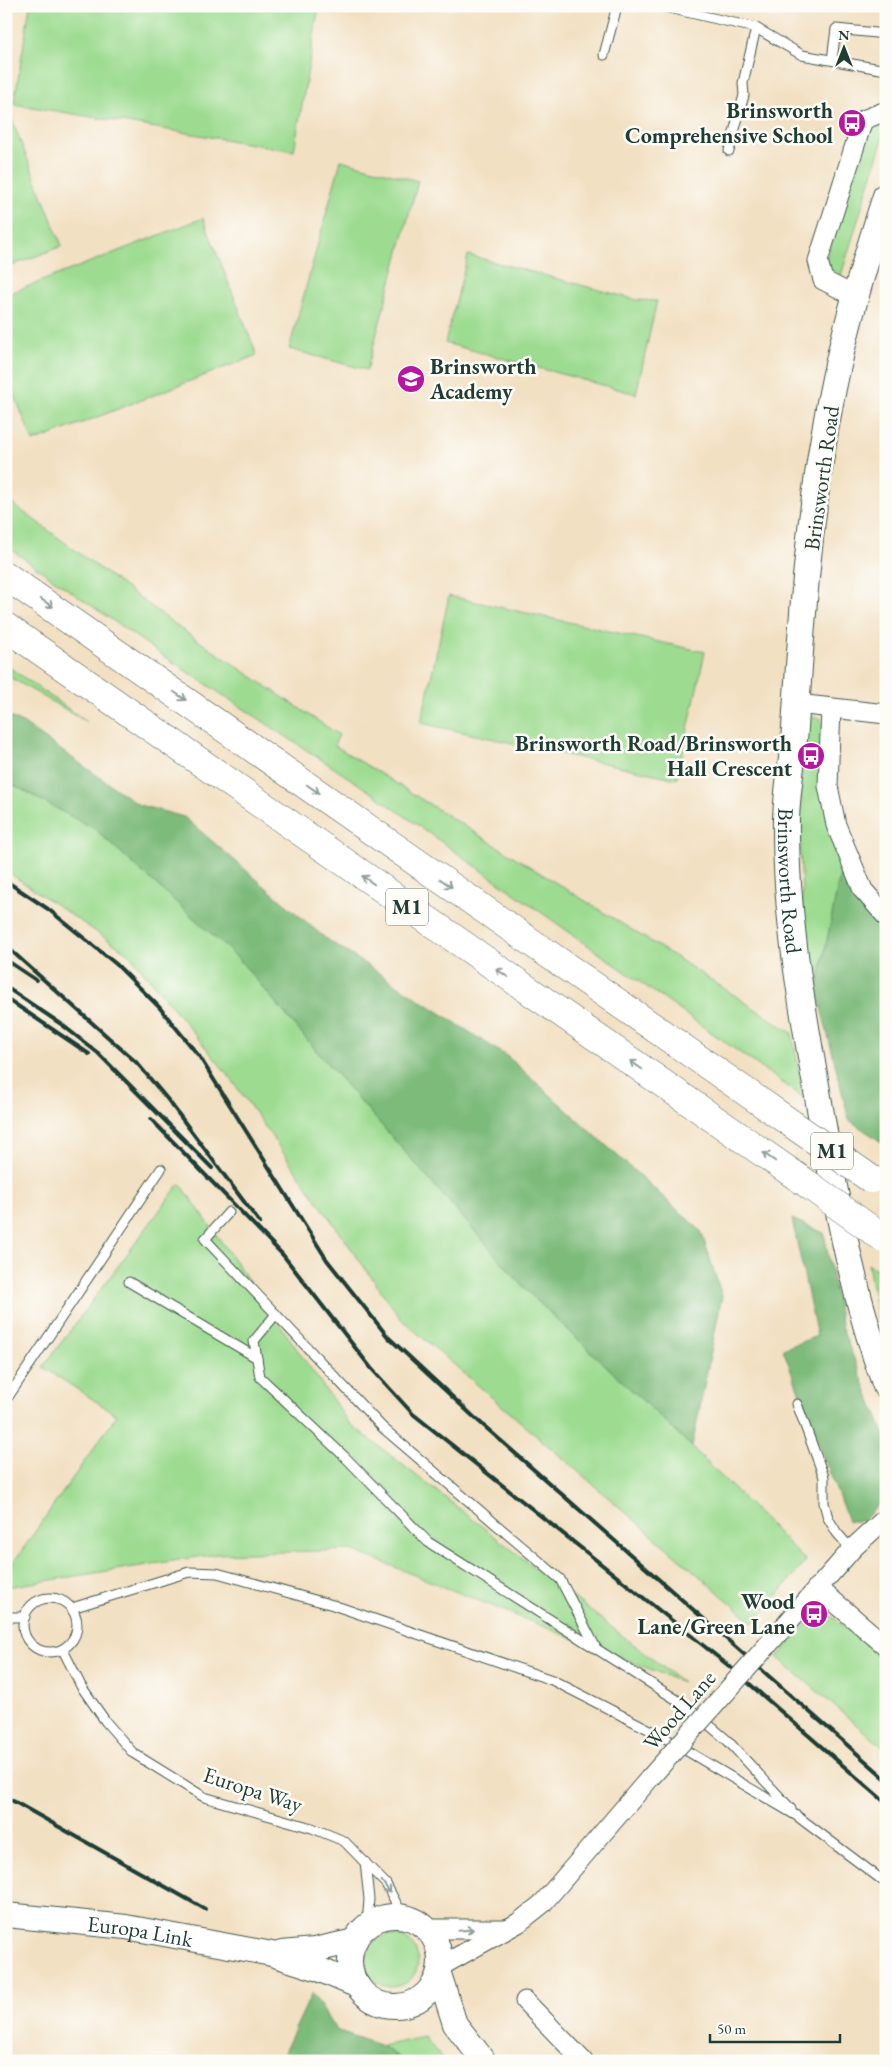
<svg xmlns="http://www.w3.org/2000/svg" width="892" height="2067" viewBox="0 0 892 2067" font-family="'EB Garamond',serif">
  <style>
    .green { fill: #9cdb90; stroke: #5e8c62 }
    .forest { fill: #7dbb7a; stroke: #4e7c57 }
    .lines { fill: none; stroke-linecap: round; stroke-linejoin: round }
    .service-casing { stroke: #3f5549; stroke-width: 11 }
    .minor-casing { stroke: #3f5549; stroke-width: 21 }
    .tertiary-casing { stroke: #3f5549; stroke-width: 26 }
    .secondary-casing { stroke: #3f5549; stroke-width: 28 }
    .motorway-casing { stroke: #3f5549; stroke-width: 29 }
    .service { stroke: #fff; stroke-width: 9 }
    .minor { stroke: #fff; stroke-width: 19 }
    .tertiary { stroke: #fff; stroke-width: 24 }
    .secondary { stroke: #fff; stroke-width: 26 }
    .motorway { stroke: #fff; stroke-width: 28 }
    .rail { stroke: #1f3d34; stroke-width: 4 }
    .minor-bridge-casing { stroke: #3f5549; stroke-width: 21; stroke-linecap: butt }
    .motorway-bridge-casing { stroke: #3f5549; stroke-width: 29; stroke-linecap: butt }
    .minor-bridge { stroke: #fff; stroke-width: 19 }
    .motorway-bridge { stroke: #fff; stroke-width: 28 }
    .oneway { stroke: #8f9e9a }
    .labels { text-anchor: middle; stroke-width: 5; stroke-linejoin: round; paint-order: stroke }
    .shield { fill: #fdfcf7; stroke: #62766e; stroke-width: 1 }
    .shield-label { font-size: 21px; font-weight: bold; fill: #1f3d34 }
    .poi-label { font-size: 22px; font-weight: bold; fill: #1f3d34; stroke: #fdfcf7; text-anchor: end }
    .street-label { font-size: 22px; fill: #1f3d34; stroke: #fdfcf7 }
  </style>
  <rect width="100%" height="100%" fill="#fdfcf7"/>
  <filter id="ink" filterUnits="userSpaceOnUse"><feTurbulence type="fractalNoise" baseFrequency=".02" numOctaves="2"/><feDisplacementMap in="SourceGraphic" scale="10" xChannelSelector="R" yChannelSelector="G"/><feConvolveMatrix kernelMatrix="1 2 1 2 8 2 1 2 1" color-interpolation-filters="sRGB"/></filter>
  <filter id="wash" filterUnits="userSpaceOnUse"><feTurbulence type="fractalNoise" baseFrequency=".0096" numOctaves="4" result="noise"/><feDisplacementMap in="SourceGraphic" scale="20" xChannelSelector="R" yChannelSelector="G"/><feGaussianBlur stdDeviation="1.12" result="paint"/><feColorMatrix in="noise" values="0 0 0 0 0 0 0 0 0 0 0 0 0 0 0 0 0 1.4 0 .05"/><feComposite in="paint" operator="in"/></filter>
  <g filter="url(#wash)">
    <rect width="100%" height="100%" fill="#f2e0c2"/>
    <g class="green">
      <path d="M30 6H319L294 151 14 104Z"/>
      <path d="M6 105 62 246 6 268Z"/>
      <path d="M875 121H886V128L840 279 830 273 826 260 866 130Z"/>
      <path d="M341 160 418 181 367 370 289 349Z"/>
      <path d="M203 218 257 355 33 442 6 373V295Z"/>
      <path d="M468 255 637 300 657 301 636 394 445 343Z"/>
      <path d="M6 499 184 631 339 735 334 745 682 961 792 1033 804 1098 375 795 165 657 6 546Z"/>
      <path d="M449 596 705 652 677 779 421 723Z"/>
      <path d="M6 665 87 722 6 675Z"/>
      <path d="M811 717 820 718 823 724 828 828 841 870 817 991 804 935 800 851 802 770 806 722Z"/>
      <path d="M6 781 96 830 238 958 319 1054 528 1292 692 1447 806 1561 754 1623 401 1319 229 1076 129 954 6 871Z"/>
      <path d="M180 1183 349 1423 682 1682 352 1550 217 1554 6 1587V1573L117 1415 43 1367Z"/>
      <path d="M868 1264 886 1275V1343L878 1320Z"/>
      <path d="M826 1611 886 1662V1750L777 1657 817 1613Z"/>
      <circle cx="392" cy="1961" r="26"/>
      <path d="M424 2037 444 2061H404L382 2046Z"/>
    </g>
    <g class="forest">
      <path d="M6 715 24 724 139 805 184 817 325 938 508 1057 701 1231 722 1296 692 1447 528 1292 319 1054 238 958 96 830 6 781Z"/>
      <path d="M841 870 873 917 886 929V1145L849 1120 817 991Z"/>
      <path d="M792 1219 824 1233 842 1329 886 1438V1497L863 1521H848L783 1349 817 1336Z"/>
      <path d="M312 1993 336 2030 382 2046 404 2061H280Z"/>
    </g>
  </g>
  <g filter="url(#ink)">
    <g class="lines">
      <defs>
        <g id="service">
          <path d="M660 6 756 28 802 55 886 70"/>
          <path d="M604 55 617 6"/>
          <path d="M832 60 836 29 886 34"/>
          <path d="M729 151 744 95 743 83 756 28"/>
          <path d="M229 1212 205 1239 383 1428 560 1579 595 1646"/>
          <path d="M129 1282 257 1358"/>
          <path d="M276 1314 254 1341 260 1377 346 1458 428 1542 688 1707 728 1741 791 1809"/>
          <path d="M6 1400 161 1169"/>
          <path d="M797 1404 824 1477V1503L828 1518 837 1533 852 1550"/>
          <circle cx="50" cy="1625" r="27"/>
          <path d="M72 1608 189 1572 217 1573 333 1605 552 1680 660 1735 797 1816 886 1883"/>
          <path d="M6 1617H25"/>
          <path d="M63 1650 81 1686 106 1722 133 1753 204 1797 312 1828 344 1841 386 1884 403 1916"/>
          <path d="M365 1862 369 1899 367 1925"/>
        </g>
        <g id="minor">
          <path d="M854 296 823 280 818 261 863 120 886 111"/>
          <path d="M797 704 886 714"/>
          <path d="M831 708 828 786 836 825 863 890 886 916"/>
          <path d="M817 1587 886 1646"/>
          <path d="M789 1621 853 1548 886 1518"/>
          <path d="M428 1929H505"/>
          <path d="M441 1966 518 1923 542 1904 649 1779"/>
          <path d="M525 2001 583 2061"/>
        </g>
        <g id="tertiary">
          <path id="s1" d="M6 1915 126 1927 272 1954 316 1968 358 1986"/>
          <circle cx="395" cy="1961" r="45"/>
          <path d="M282 1953 314 1950 355 1941"/>
          <path d="M439 1974 455 2024 484 2061"/>
        </g>
        <g id="secondary">
          <path id="s2" d="M886 196C861 274 838 351 825 431 808 528 801 630 795 728 793 758 787 789 786 819 785 910 801 1002 817 1091 834 1191 851 1290 886 1386"/>
        </g>
        <g id="motorway">
          <path d="M6 576 792 1124"/>
          <path d="M6 627 809 1185"/>
        </g>
      </defs>
      <use href="#service" class="service-casing"/>
      <use href="#minor" class="minor-casing"/>
      <use href="#tertiary" class="tertiary-casing"/>
      <use href="#secondary" class="secondary-casing"/>
      <use href="#motorway" class="motorway-casing"/>
      <use href="#service" class="service"/>
      <use href="#minor" class="minor"/>
      <use href="#tertiary" class="tertiary"/>
      <use href="#secondary" class="secondary"/>
      <use href="#motorway" class="motorway"/>
      <g class="rail">
        <path d="M6 881 48 909 116 964 159 1007 199 1056 327 1260 388 1337 475 1418 886 1779"/>
        <path d="M6 946 137 1063 168 1100 260 1223"/>
        <path d="M6 960 36 980"/>
        <path d="M6 987 61 1024 98 1053 212 1168"/>
        <path d="M6 998 89 1054"/>
        <path d="M151 1119 283 1255 371 1368 413 1414 729 1666 886 1803"/>
        <path d="M6 1797 205 1909"/>
      </g>
      <defs>
        <path id="minor-bridge" d="M649 1779 789 1621"/>
        <g id="motorway-bridge">
          <path d="M792 1124 871 1179"/>
          <path d="M809 1185 883 1238"/>
        </g>
      </defs>
      <use href="#minor-bridge" class="minor-bridge-casing"/>
      <use href="#motorway-bridge" class="motorway-bridge-casing"/>
      <use href="#minor-bridge" class="minor-bridge"/>
      <use href="#motorway-bridge" class="motorway-bridge"/>
    </g>
    <defs><path id="oneway-shaft" d="M-6 0H5M1.5-3L5.5 0L1.5 3" fill="none" stroke-width="1.6" stroke-linecap="round" stroke-linejoin="round" transform="scale(1.25)"/></defs>
    <g class="oneway">
      <use href="#oneway-shaft" transform="translate(47 603) rotate(34)"/>
      <use href="#oneway-shaft" transform="translate(180 696) rotate(35)"/>
      <use href="#oneway-shaft" transform="translate(313 789) rotate(35)"/>
      <use href="#oneway-shaft" transform="translate(368 880) rotate(-145)"/>
      <use href="#oneway-shaft" transform="translate(446 883) rotate(35)"/>
      <use href="#oneway-shaft" transform="translate(502 973) rotate(-145)"/>
      <use href="#oneway-shaft" transform="translate(636 1065) rotate(-145)"/>
      <use href="#oneway-shaft" transform="translate(769 1157) rotate(-145)"/>
      <use href="#oneway-shaft" transform="translate(386 1887) rotate(55)"/>
      <use href="#oneway-shaft" transform="translate(466 1930) rotate(-5)"/>
    </g>
  </g>
  <defs>
    <symbol id="bus-disc" viewBox="-11 -11 22 22"><circle r="9.5" fill="#b5179e" stroke="#fdfcf7"/><path d="M-5-6H5V4H4V6H2V4H-2V6H-4V4H-5ZM-3.5-4V0h7V-4ZM-3.5 1.2v1.5H-2V1.2ZM2 1.2v1.5H3.5V1.2Z" fill="#fff"/></symbol>
    <symbol id="school-disc" viewBox="-11 -11 22 22"><circle r="9.5" fill="#b5179e" stroke="#fdfcf7"/><path d="M0-5L7-2L0 1L-7-2ZM-4 1L0 2.5L4 1V4Q0 6-4 4Z" fill="#fff"/></symbol>
  </defs>
  <g fill-rule="evenodd">
    <use href="#bus-disc" x="836" y="107" width="32" height="32"/>
    <use href="#school-disc" x="395" y="363" width="32" height="32"/>
    <use href="#bus-disc" x="795" y="740" width="32" height="32"/>
    <use href="#bus-disc" x="798" y="1598" width="32" height="32"/>
  </g>
  <g class="labels">
    <g class="shield">
      <rect x="386" y="888.5" width="42" height="37" rx="4"/>
      <rect x="811" y="1132.5" width="42" height="37" rx="4"/>
    </g>
    <g class="shield-label">
      <text x="407" y="914">M1</text>
      <text x="832" y="1158">M1</text>
    </g>
    <g class="poi-label">
      <text x="833" y="118">Brinsworth<tspan x="833" dy="25">Comprehensive School</tspan></text>
      <text x="430" y="374" text-anchor="start">Brinsworth<tspan x="430" dy="25">Academy</tspan></text>
      <text x="792" y="751">Brinsworth Road/Brinsworth<tspan x="792" dy="25">Hall Crescent</tspan></text>
      <text x="795" y="1609">Wood<tspan x="795" dy="25">Lane/Green Lane</tspan></text>
    </g>
    <g class="street-label">
      <text transform="translate(821 478) rotate(-82)" y="8">Brinsworth Road</text>
      <text dy="8" stroke="none"><textPath href="#s2" startOffset="695">Brinsworth Road</textPath></text>
      <text transform="translate(679 1710) rotate(-49)" y="8">Wood Lane</text>
      <text transform="translate(253 1789) rotate(18)" y="8">Europa Way</text>
      <text dy="8" stroke="none"><textPath href="#s1" startOffset="135">Europa Link</textPath></text>
    </g>
  </g>
  <rect width="892" height="2067" fill="none" stroke="#fdfcf7" stroke-width="25"/>
  <g transform="translate(844 48)" stroke="#fdfcf7" stroke-width="4" paint-order="stroke">
  <path d="M0-4L9 19L0 12L-9 19Z" fill="#1f3d34"/>
  <text y="-8" font-size="14" font-weight="bold" text-anchor="middle" fill="#1f3d34">N</text>
  </g>
  <path d="M710 2034v8h130v-8" fill="none" stroke="#1f3d34" stroke-width="2.5"/>
  <text x="717" y="2034" font-size="15" fill="#1f3d34" stroke="#fdfcf7" stroke-width="4" paint-order="stroke">50 m</text>
</svg>
